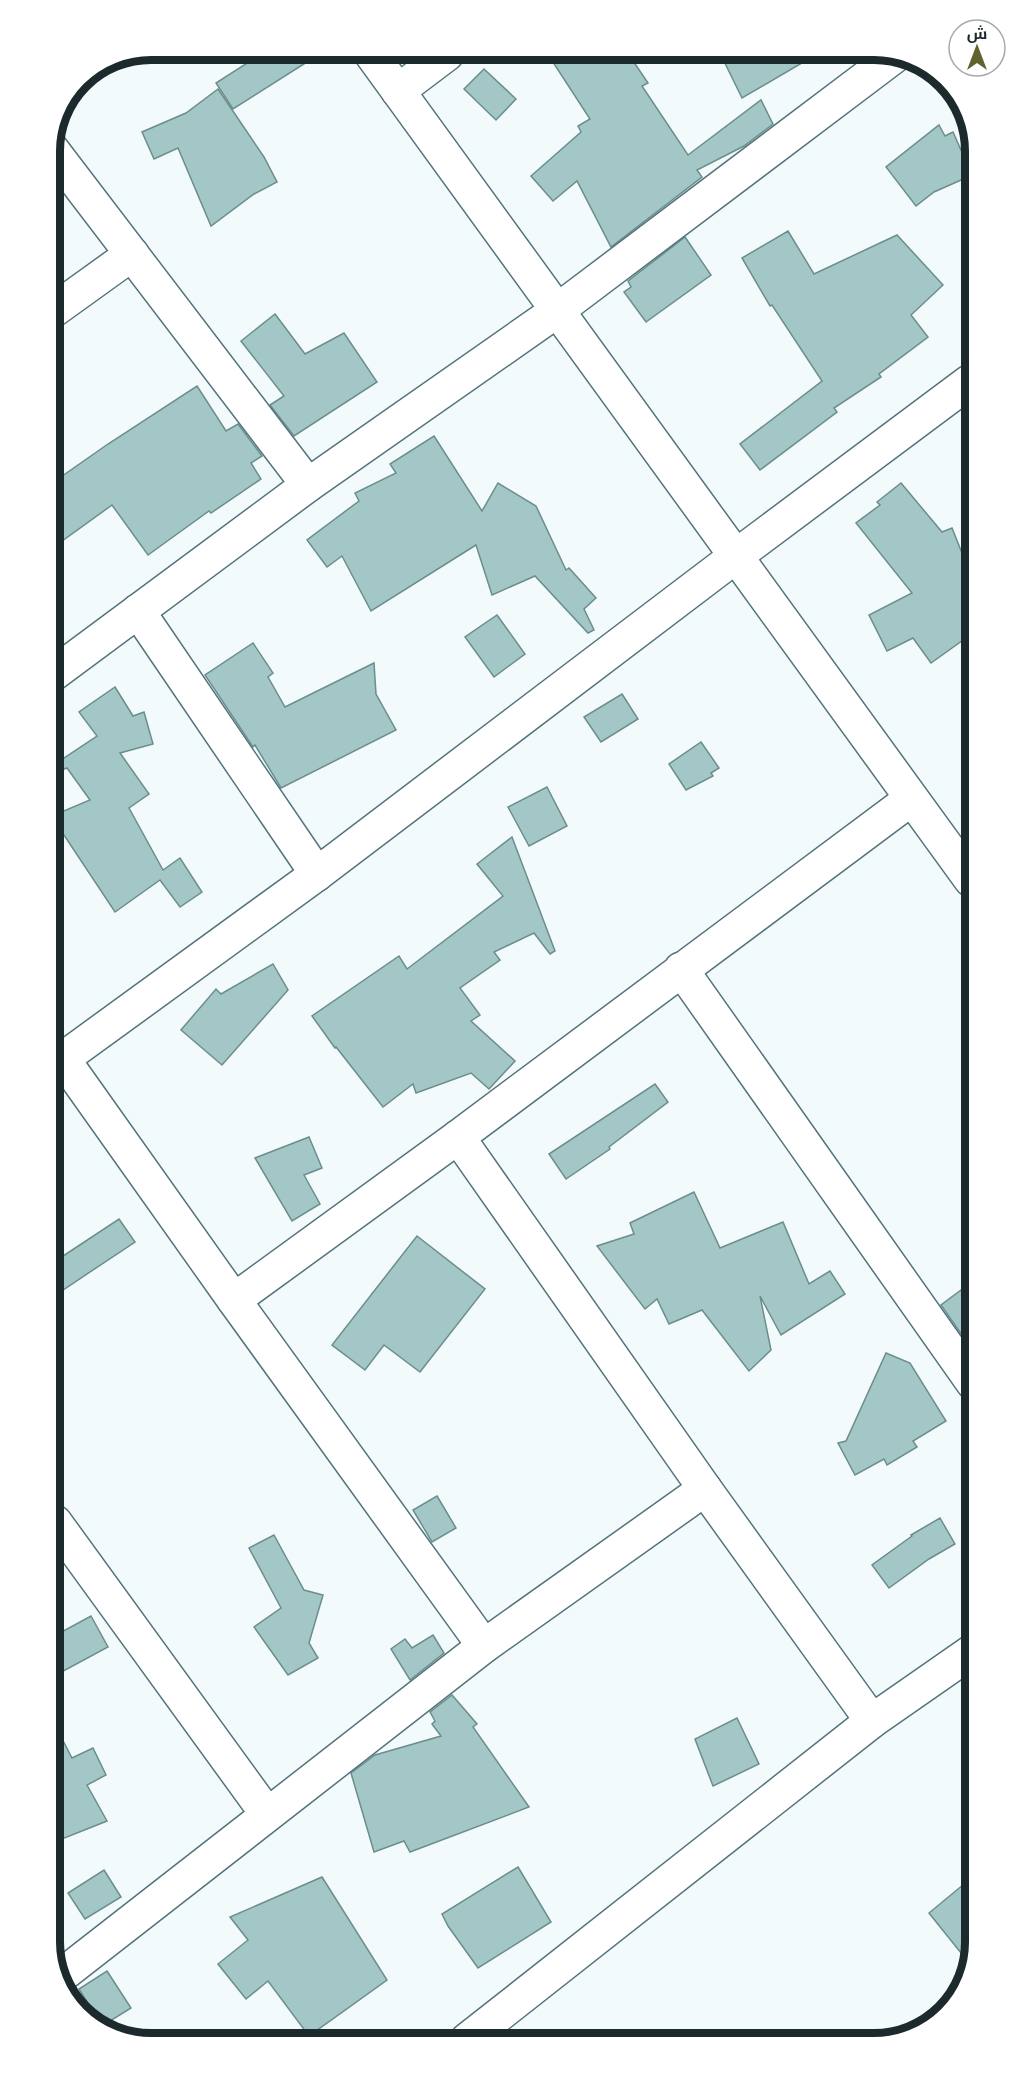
<svg xmlns="http://www.w3.org/2000/svg" width="1025" height="2093" viewBox="0 0 1025 2093" font-family="'Golos Text',Cairo,sans-serif">
  <style>
    .building { fill: #a3c7c6; stroke: #6b8e8d; stroke-width: 1.5 }
    .lines { fill: none; stroke-linecap: round; stroke-linejoin: round }
    .minor-casing { stroke: #53737b; stroke-width: 36 }
    .minor { stroke: #fff; stroke-width: 33 }
    .rim { fill: none; stroke: #1d2a2d; stroke-width: 8 }
  </style>
  <rect width="100%" height="100%" fill="#f3fafc"/>
  <g class="building">
    <path d="M824 50 742 98 719 51H772Z"/>
    <path d="M627 52 648 83 642 86 688 155 761 100 773 124 744 146 697 170 702 177 611 247 577 181 553 201 531 176 581 132 578 126 590 119 547 53Z"/>
    <path d="M318 55 233 109 216 83 258 56Z"/>
    <path d="M484 69 516 99 496 120 464 89Z"/>
    <path d="M218 89 264 157 277 182 254 194 211 226 178 148 154 159 142 132 186 113Z"/>
    <path d="M939 125 945 136 953 132 968 166V177L934 192 916 206 886 167Z"/>
    <path d="M788 231 814 274 897 235 943 285 911 315 928 337 879 374 881 377 834 408 837 412 760 470 740 444 822 381 772 305 770 306 742 258Z"/>
    <path d="M685 237 711 275 646 322 624 292 631 287 628 281Z"/>
    <path d="M275 314 305 354 344 333 377 382 294 436 270 405 284 396 241 341Z"/>
    <path d="M197 386 226 431 238 424 262 456 251 463 261 479 211 513 209 511 148 555 112 505 51 549V484L108 444Z"/>
    <path d="M434 436 482 511 498 483 536 506 566 570 569 568 596 598 584 609 594 630 588 633 535 576 492 595 476 545 371 611 342 556 327 567 307 540 359 501 355 493 396 473 390 464Z"/>
    <path d="M901 483 942 532 952 528 970 573V635L931 663 913 638 887 651 869 615 912 593 856 523 880 505 877 502Z"/>
    <path d="M497 615 525 654 494 677 465 637Z"/>
    <path d="M253 643 273 673 268 677 285 707 374 663 376 694 396 730 281 788 255 745 253 747 205 675Z"/>
    <path d="M115 687 133 716 144 712 153 744 120 753 149 794 129 808 163 870 180 858 202 892 180 907 160 880 115 912 52 817V816L90 800 67 768 53 773 52 766 97 736 79 712Z"/>
    <path d="M622 694 638 719 601 742 584 717Z"/>
    <path d="M701 742 719 768 711 773 713 776 686 790 669 764Z"/>
    <path d="M547 787 567 826 529 846 508 807Z"/>
    <path d="M512 837 555 951 550 954 534 933 494 952 500 960 460 988 480 1015 471 1021 515 1061 489 1089 471 1073 416 1093 413 1084 383 1107 336 1047 335 1048 312 1016 399 956 407 969 503 896 477 864Z"/>
    <path d="M273 964 288 990 222 1065 181 1030 216 989 221 994Z"/>
    <path d="M655 1084 668 1102 609 1147 610 1149 566 1179 549 1154Z"/>
    <path d="M309 1137 322 1168 304 1175 320 1204 292 1221 255 1158Z"/>
    <path d="M694 1192 720 1248 783 1222 809 1284 830 1271 845 1294 781 1335 760 1296 771 1350 749 1371 702 1310 669 1324 657 1299 645 1309 597 1246 634 1234 630 1223Z"/>
    <path d="M119 1219 135 1242 54 1296V1262Z"/>
    <path d="M417 1236 485 1289 420 1372 384 1345 365 1370 332 1345Z"/>
    <path d="M961 1290 973 1306V1351L941 1305Z"/>
    <path d="M886 1353 910 1363 946 1421 913 1441 917 1447 887 1465 884 1459 855 1475 838 1443 846 1441Z"/>
    <path d="M437 1496 456 1528 432 1542 413 1510Z"/>
    <path d="M940 1518 955 1544 929 1559 889 1588 872 1565 912 1536 911 1535Z"/>
    <path d="M274 1535 304 1590 323 1595 309 1643 318 1658 288 1675 254 1627 281 1608 249 1548Z"/>
    <path d="M91 1616 108 1647 56 1675V1635Z"/>
    <path d="M433 1635 444 1653 410 1680 391 1649 405 1639 412 1648Z"/>
    <path d="M452 1695 477 1724 473 1727 529 1807 410 1852 404 1841 374 1852 351 1773 375 1755 441 1736 432 1724 435 1721 430 1712Z"/>
    <path d="M737 1718 759 1764 713 1786 695 1739Z"/>
    <path d="M56 1727 72 1758 93 1748 106 1775 87 1785 107 1821 57 1841Z"/>
    <path d="M518 1867 551 1922 478 1968 448 1926 442 1914Z"/>
    <path d="M104 1870 121 1897 85 1919 68 1893Z"/>
    <path d="M975 1875V1943L969 1963 929 1913Z"/>
    <path d="M322 1877 387 1980 309 2036 268 1981 246 1999 218 1964 248 1940 230 1917Z"/>
    <path d="M107 1971 131 2008 102 2026 79 1989Z"/>
  </g>
  <g class="lines">
    <defs>
      <g id="minor">
        <path d="M372 55 971 880"/>
        <path d="M398 91 447 54"/>
        <path d="M50 147 308 485"/>
        <path d="M50 313 132 254"/>
        <path d="M138 611 317 874"/>
        <path d="M52 675 308 485 558 310 896 55"/>
        <path d="M681 969 973 1383"/>
        <path d="M63 1059 234 1300 484 1646"/>
        <path d="M53 1066 317 874 736 556 969 382"/>
        <path d="M458 1137 705 1489 872 1721"/>
        <path d="M234 1300 458 1137 911 799"/>
        <path d="M55 1522 267 1814"/>
        <path d="M57 1979 484 1646 705 1489"/>
        <path d="M467 2040 872 1721 974 1650"/>
      </g>
    </defs>
    <use href="#minor" class="minor-casing"/>
    <use href="#minor" class="minor"/>
  </g>
  <path d="M0 0H1025V2093H0ZM151 60H874A91 91 0 0 1 965 151V1942A91 91 0 0 1 874 2033H151A91 91 0 0 1 60 1942V151A91 91 0 0 1 151 60Z" fill="#fff" fill-rule="evenodd"/>
  <path class="rim" d="M151 60H874A91 91 0 0 1 965 151V1942A91 91 0 0 1 874 2033H151A91 91 0 0 1 60 1942V151A91 91 0 0 1 151 60Z"/>
  <g transform="translate(977 48)"><circle r="28" fill="#ffffff" stroke="#a5aaab" stroke-width="1.5"/>
  <path d="M0-4.5L10 22L0 15L-10 22Z" fill="#62622f"/>
  <text y="-9" font-size="16" font-weight="bold" text-anchor="middle" fill="#1d2a2d">ش</text>
  </g>
</svg>
